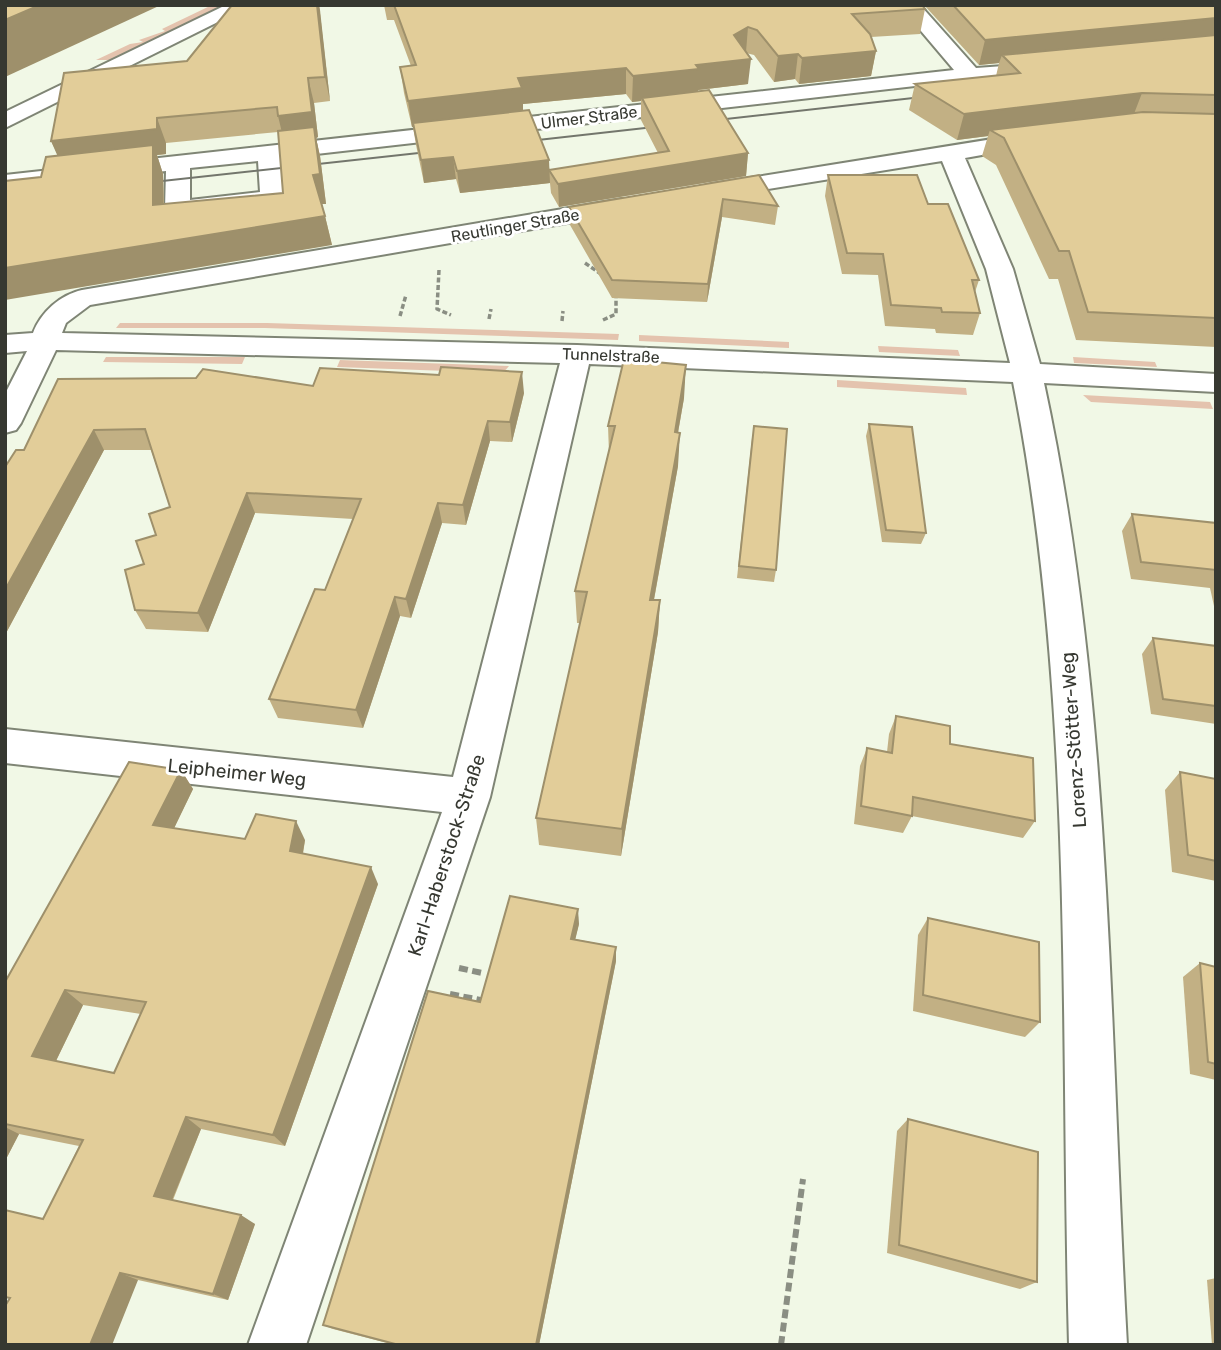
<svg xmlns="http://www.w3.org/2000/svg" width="1221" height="1350" viewBox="0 0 1221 1350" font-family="Rubik,sans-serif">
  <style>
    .green { fill: #e4c3ae }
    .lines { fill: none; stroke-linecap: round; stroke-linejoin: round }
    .minor-casing { stroke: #7f8575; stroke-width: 4 }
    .path-far1 { stroke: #8a8e83; stroke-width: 3.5; stroke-dasharray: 5 2.5; stroke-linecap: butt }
    .path { stroke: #8a8e83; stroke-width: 6; stroke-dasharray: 9 4.5; stroke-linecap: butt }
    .minor { fill: #fff; fill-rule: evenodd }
    .tram { stroke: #73766c; stroke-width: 2 }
    .wall { fill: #c2b084; fill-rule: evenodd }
    .shaded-wall { fill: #9e906b }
    .building { fill: #e2cd99; stroke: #9e906b; stroke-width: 2; fill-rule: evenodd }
    .labels { text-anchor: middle; stroke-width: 6; stroke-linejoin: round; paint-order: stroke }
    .far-street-label { font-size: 16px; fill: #363831; stroke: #fff }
    .street-label { font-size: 19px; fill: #363831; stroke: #fff }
  </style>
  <rect width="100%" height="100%" fill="#f1f8e6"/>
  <g class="green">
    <path d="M212 5H224L110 60H96L130 44 143 42 139 40 165 31 162 29Z"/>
    <path d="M120 323H267L619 334 618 340 265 328H116Z"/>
    <path d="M639 335 789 342V348L639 341Z"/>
    <path d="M878 346 958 350 960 356 879 352Z"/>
    <path d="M106 357H245L242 364 103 362Z"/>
    <path d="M1073 357 1155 362 1157 367 1074 363Z"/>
    <path d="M340 360 509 366 503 373 337 367Z"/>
    <path d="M837 380 966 388 967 395 837 387Z"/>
    <path d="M1083 395 1210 402 1213 409 1091 402Z"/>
  </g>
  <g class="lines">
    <defs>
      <g id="minor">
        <path d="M226 5H252L5 128V112Z"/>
        <path d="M899 5H920L976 68 1047 63 1058 69 1047 75 915 86 281 158 285 198 282 203 178 217 169 214 165 209 166 171 5 189V175L954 70ZM258 161 260 192 190 200V168Z"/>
        <path d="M1036 132 1044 134 1048 139 1044 144 965 158 1013 269 1040 364 1216 374V392L1044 383C1112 698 1109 1024 1127 1345H1069C1060 1025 1075 697 1013 382L589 364 490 797 306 1345H248L442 812 5 763V729L453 777 560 363 56 350 21 423 16 430 5 433V394L27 351 5 353V335L33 333C41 312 60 295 82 290L622 199 631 202 635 207 631 212 90 305 66 323 62 333 577 345 1010 363 986 269 942 161 712 198 703 196 700 191 703 186 712 184Z"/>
      </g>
    </defs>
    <use href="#minor" class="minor-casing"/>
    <g class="path-far1">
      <path d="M585 263 601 274"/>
      <path d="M439 270 437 309 451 315"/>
      <path d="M400 316 406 295"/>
      <path d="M489 319 491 309"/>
      <path d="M603 320 616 314V295"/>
      <path d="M562 321 563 311"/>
    </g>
    <g class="path">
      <path d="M459 968 482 973"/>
      <path d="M450 994 486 1001"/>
      <path d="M781 1345 803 1179"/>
    </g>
    <use href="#minor" class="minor"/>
    <g class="tram">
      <path d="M708 121 931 96"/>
      <path d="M520 142 663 126"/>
      <path d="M144 183 437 151"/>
    </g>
  </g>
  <g class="wall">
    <path d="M232 5H319L330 101 314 103 318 137 316 138 320 156 326 204H322L332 245 41 177 58 155 51 141 187 61ZM278 132 283 193 164 204 163 174 157 155 166 154V143Z"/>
    <path d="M384 5H922L925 9 920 34 871 37 876 51 871 76 799 84 795 79 774 82 754 55 746 53 748 84 698 90V92L748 153 746 176 559 207 551 193 550 183 460 193 456 179 424 183 416 145 413 127H412L404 93 400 67 411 66 394 20H387ZM626 94 632 102 641 101V120L658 153 550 170 523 111V104Z"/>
    <path d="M924 5H1216V347L1076 340 1058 279H1049L996 165 982 156 988 136 957 140 909 110 915 84 996 76 999 63 979 65Z"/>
    <path d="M759 175 778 206 775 225 722 217 707 302 612 298 570 225 569 207Z"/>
    <path d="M828 175 928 204 979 280 975 292 980 313 973 335 936 333 935 329 885 326 878 275 842 274 825 196Z"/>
    <path d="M58 379 313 386 524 393 512 442 490 441 466 525 442 523 411 618 400 616 363 728 278 718 269 699 325 590 353 519 255 513 208 632 146 629 135 610 144 564 156 535 170 507 151 450H104L5 635V467L24 450Z"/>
    <path d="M684 398 678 433V466L654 600H660L658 632 621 856 539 845 536 818 580 623H577L575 591 609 453 608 426Z"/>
    <path d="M869 424 926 533 921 544 882 542 866 436Z"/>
    <path d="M752 438 776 570 774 582 737 578Z"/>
    <path d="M1132 514 1216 523V615L1210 588 1131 579 1122 531Z"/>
    <path d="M1153 638 1216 646V724L1151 714 1142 654Z"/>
    <path d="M896 716 950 744 1035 821 1023 838 912 816 903 833 854 824 860 766 867 748 887 752 889 734Z"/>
    <path d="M181 770 193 789 174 828 245 839 305 840 303 854 378 884 285 1146 201 1129 173 1200 255 1224 228 1300 138 1280 10 1298 43 1219 79 1146 19 1134 5 1161V982ZM83 1005 141 1014 114 1073 56 1061Z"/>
    <path d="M1180 772 1216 779V881L1172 872 1165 790Z"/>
    <path d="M928 918 1040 1022 1025 1037 913 1011 918 935Z"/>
    <path d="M579 924 575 939 616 947V961L539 1345H395L333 1329 323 1325 480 1002Z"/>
    <path d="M1200 963 1216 967V1080L1190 1074 1183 977Z"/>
    <path d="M908 1119 1037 1282 1020 1289 887 1253 897 1131Z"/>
    <path d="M1216 1278V1345H1212L1207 1280Z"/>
  </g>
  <g class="shaded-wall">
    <path d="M40 5H161L5 77V20Z"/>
    <path d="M317 5H319L320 10 330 101 325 77Z"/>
    <path d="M1216 18V42L1002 55 999 63 979 65 985 40Z"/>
    <path d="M748 27 746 52 734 35Z"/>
    <path d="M876 51 871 76 799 84 802 58Z"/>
    <path d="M798 54 795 79 774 82 778 56Z"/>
    <path d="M751 59 748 84 698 90 697 95 642 98 641 101 632 102 633 76 696 65Z"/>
    <path d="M626 68V94L523 104V114L412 127 408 101 518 78Z"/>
    <path d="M308 78 314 103 318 137 316 138 320 156 326 204H320L284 141 278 116Z"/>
    <path d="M1142 93 1132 119 990 130 988 136 957 140 964 114Z"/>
    <path d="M157 118 166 143V154L157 155 163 174 164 235 62 166 51 141Z"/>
    <path d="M748 153 746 176 559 207 558 184Z"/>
    <path d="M453 157 456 179 424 183 421 160Z"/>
    <path d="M549 160 550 183 460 193 457 171Z"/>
    <path d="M723 199 722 217 707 302 708 284Z"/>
    <path d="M325 216 332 245 5 300V268Z"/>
    <path d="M686 365 684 398 672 466 675 432Z"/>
    <path d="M522 372 524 393 512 442 510 422Z"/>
    <path d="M488 421 490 441 466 525 463 505Z"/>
    <path d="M94 430 104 450 5 635V590Z"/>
    <path d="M680 433 678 466 648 632 650 600Z"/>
    <path d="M247 493 255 513 208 632 198 613Z"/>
    <path d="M438 503 442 523 411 618 406 599Z"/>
    <path d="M395 597 400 616 363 728 356 710Z"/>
    <path d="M660 600 658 632 621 856 622 829Z"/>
    <path d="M181 770 193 789 167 843 153 825Z"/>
    <path d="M296 821 305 840 300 869 290 851Z"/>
    <path d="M371 867 378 884 285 1146 273 1135Z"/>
    <path d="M578 909 579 924 572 953 571 939Z"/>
    <path d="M616 947V961L539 1345H536Z"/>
    <path d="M65 990 83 1005 52 1069 32 1056Z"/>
    <path d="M186 1117 201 1129 170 1205 154 1196Z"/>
    <path d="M5 1127 19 1134 5 1161Z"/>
    <path d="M241 1215 255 1224 228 1300 213 1294Z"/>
    <path d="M120 1273 138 1280 112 1345H90Z"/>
  </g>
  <g class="building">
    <path d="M5 5H40L5 20Z"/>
    <path d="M232 5H317L325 77 308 78 312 112 278 116 277 107 157 118V129L51 141 64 73 187 61Z"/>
    <path d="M394 5H922L925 9 852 14 870 34 876 51 802 58 798 54 778 56 757 30 748 27 734 35 751 59 696 65 699 69 633 76 626 68 518 78 522 88 408 101 400 67 416 65Z"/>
    <path d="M953 5H1216V18L985 40Z"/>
    <path d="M1216 35V95L1142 93 964 114 915 84 1020 73 1002 55Z"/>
    <path d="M709 90 748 153 558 184 549 170 669 151 642 98Z"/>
    <path d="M529 110 549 160 457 171 453 157 421 160 413 123Z"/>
    <path d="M1143 112 1216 114V318L1088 312 1069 251H1059L1004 138 990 130Z"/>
    <path d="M314 127 320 174 313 175 325 216 5 268V181L41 177 46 157 153 145V205L283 193 278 131Z"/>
    <path d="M759 175 778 206 723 199 708 284 612 280 569 207Z"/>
    <path d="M828 175H917L928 204H948L979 280H972L980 313 942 312 941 308 891 305 883 254 847 253Z"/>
    <path d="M624 359 686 365 675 432 680 433 650 600H660L622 829 536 818 587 592 575 591 615 426H608Z"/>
    <path d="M441 367 522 372 510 422 488 421 463 505 438 503 406 599 395 597 356 710 269 699 315 589 325 590 361 499 247 493 198 613 135 610 125 570 144 564 136 541 156 535 149 514 170 507 145 429 94 430 5 590V467L16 450H24L58 379 196 378 203 369 313 386 320 368 439 375Z"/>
    <path d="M869 424 912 427 926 533 886 530Z"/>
    <path d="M754 426 787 429 776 570 739 566Z"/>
    <path d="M1132 514 1216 523V570L1141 562Z"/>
    <path d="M1153 638 1216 646V706L1163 699Z"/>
    <path d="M896 716 950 726V744L1033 758 1035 821 913 797 912 816 861 806 867 748 892 753Z"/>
    <path d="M129 762 181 770 153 825 245 839 256 814 296 821 290 851 371 867 273 1135 186 1117 154 1196 241 1215 213 1294 120 1273 90 1345H5V1306L10 1298 5 1297V1210L43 1219 83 1140 5 1124V982ZM65 990 146 1002 114 1073 32 1056Z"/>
    <path d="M1180 772 1216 779V861L1188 855Z"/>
    <path d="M510 896 578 909 571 939 616 947 536 1345H399L323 1325 428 991 480 1002Z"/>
    <path d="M928 918 1039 942 1040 1022 923 995Z"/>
    <path d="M1200 963 1216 967V1064L1208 1062Z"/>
    <path d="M908 1119 1038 1152 1037 1282 899 1245Z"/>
  </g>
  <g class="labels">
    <g class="far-street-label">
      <text transform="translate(589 117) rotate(-7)" y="6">Ulmer Straße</text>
      <text transform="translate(515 225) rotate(-10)" y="6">Reutlinger Straße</text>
      <text transform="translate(611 355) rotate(2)" y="6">Tunnelstraße</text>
    </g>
    <g class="street-label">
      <text transform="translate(1073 740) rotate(-94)" y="7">Lorenz-Stötter-Weg</text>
      <text transform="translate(237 772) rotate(6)" y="7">Leipheimer Weg</text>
      <text transform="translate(446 855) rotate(-72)" y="7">Karl-Haberstock-Straße</text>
    </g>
  </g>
  <rect width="1221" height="1350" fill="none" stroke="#363831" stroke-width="14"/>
</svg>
